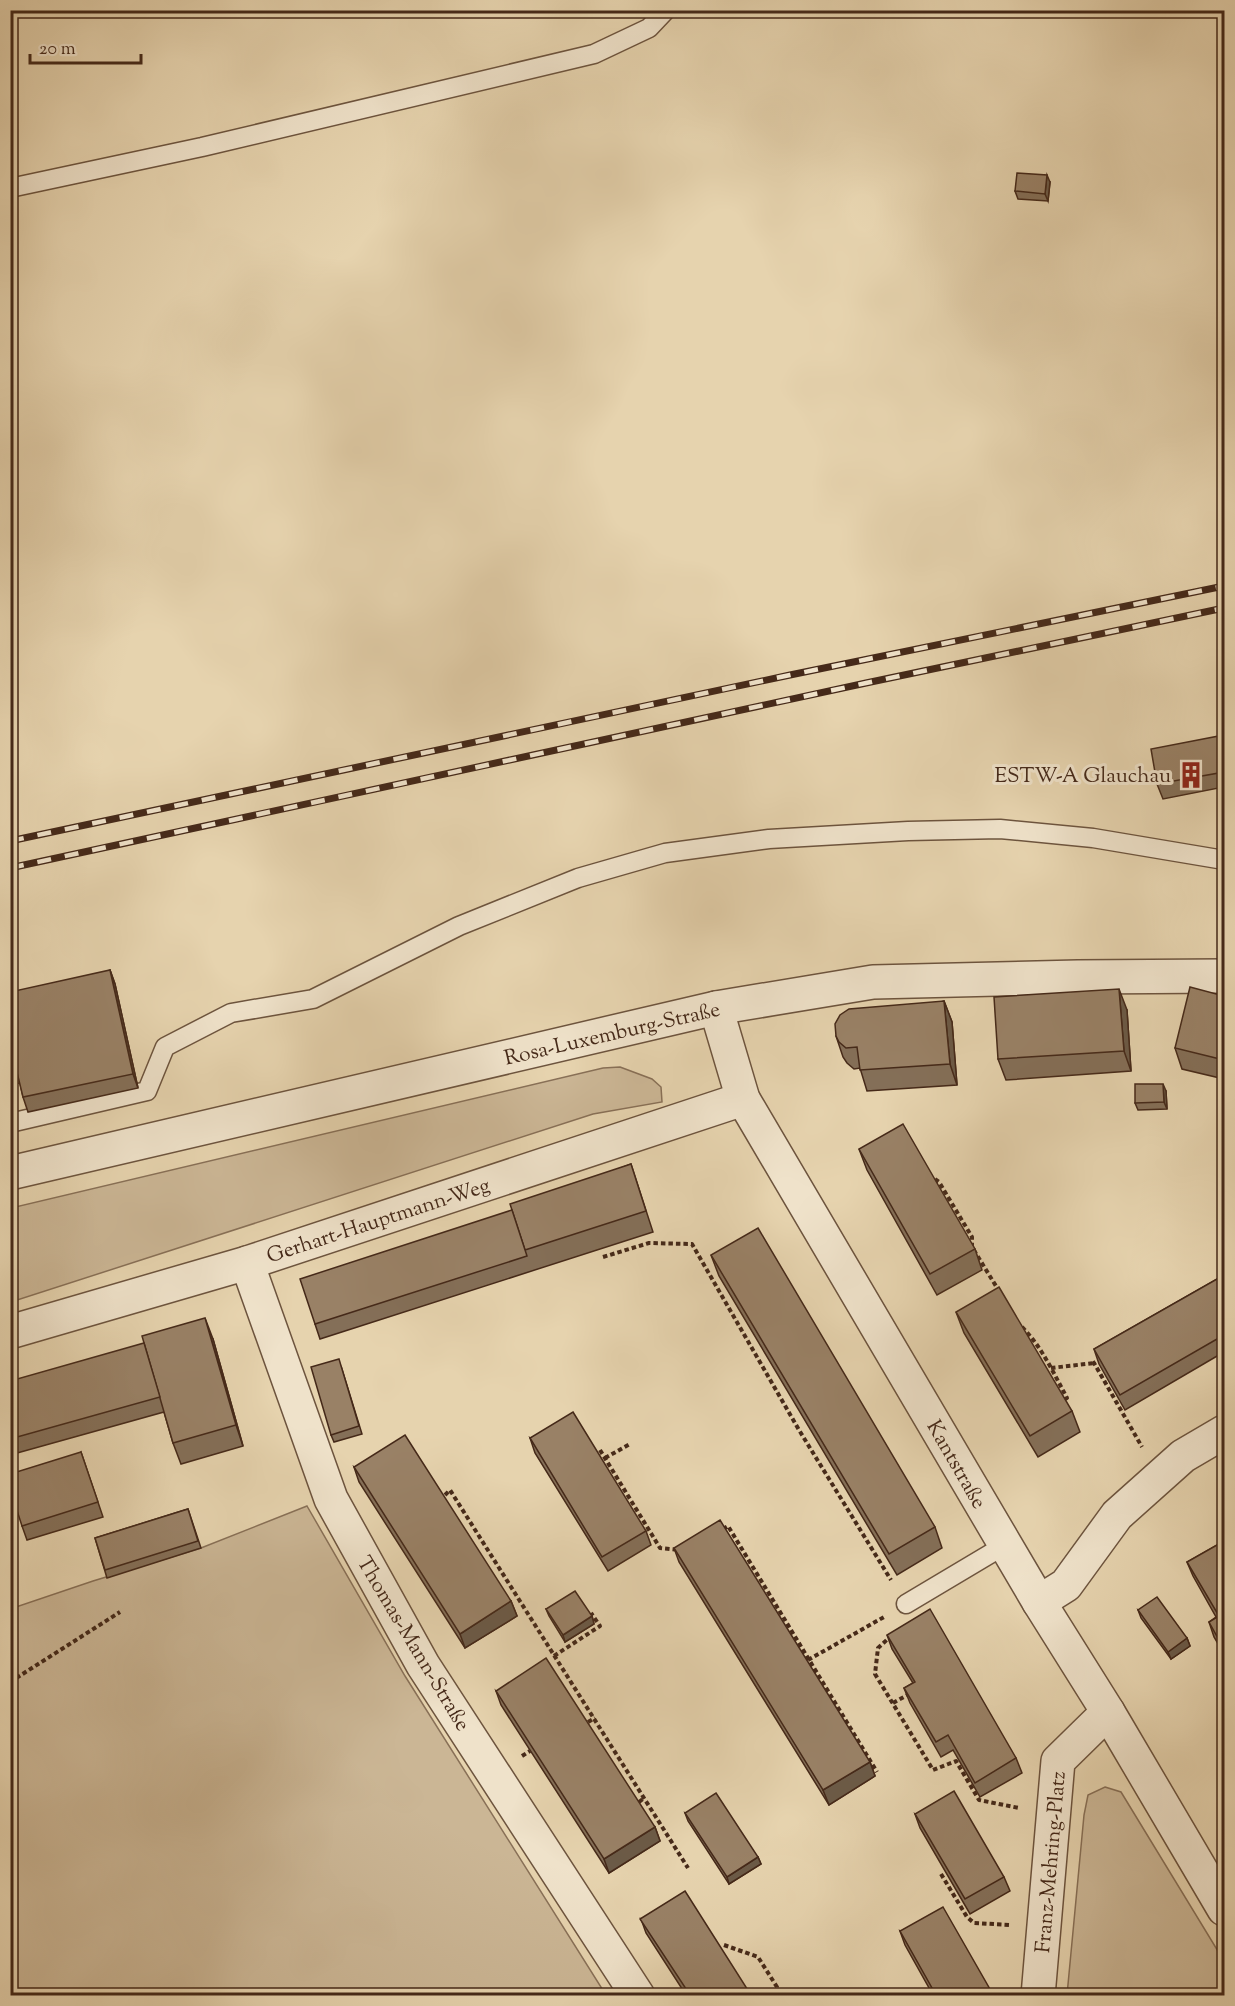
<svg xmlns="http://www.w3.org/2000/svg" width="1235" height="2006" viewBox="0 0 1235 2006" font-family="'Sorts Mill Goudy',serif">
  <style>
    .green { fill: #cbb695; stroke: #887057; stroke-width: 1.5 }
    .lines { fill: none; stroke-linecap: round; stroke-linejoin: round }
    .service-casing { stroke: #6d543e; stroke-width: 21 }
    .minor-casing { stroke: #6d543e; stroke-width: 36 }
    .tertiary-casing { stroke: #6d543e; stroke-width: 36 }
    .path { stroke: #452919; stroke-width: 4; stroke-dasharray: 4.5 3; stroke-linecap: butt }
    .service { stroke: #efe2ca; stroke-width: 18 }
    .minor { stroke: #efe2ca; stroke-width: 33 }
    .tertiary { stroke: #efe2ca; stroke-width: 33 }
    .rail-casing { stroke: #452919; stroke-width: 7 }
    .rail { stroke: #efe2ca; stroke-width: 4.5; stroke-dasharray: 14; stroke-linecap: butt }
    .wall { fill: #846f58; stroke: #452919; stroke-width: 1.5 }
    .shaded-wall { fill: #6b5a47; stroke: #452919; stroke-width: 1.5 }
    .building { fill: #998166; stroke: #452919; stroke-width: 1.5 }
    .labels { text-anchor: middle; stroke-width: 6; stroke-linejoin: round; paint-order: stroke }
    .poi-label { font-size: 21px; fill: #452919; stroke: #efe2ca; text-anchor: end }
    .street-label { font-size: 21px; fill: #452919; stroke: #efe2ca }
  </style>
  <rect width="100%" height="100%" fill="#e6d3ae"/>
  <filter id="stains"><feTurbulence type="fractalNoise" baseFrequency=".00333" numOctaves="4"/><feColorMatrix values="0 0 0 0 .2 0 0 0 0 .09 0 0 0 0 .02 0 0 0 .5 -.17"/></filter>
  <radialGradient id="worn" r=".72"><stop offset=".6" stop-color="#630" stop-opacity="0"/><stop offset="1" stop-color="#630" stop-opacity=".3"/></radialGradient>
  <g class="green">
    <path d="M620 1067 652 1079 661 1087 662 1102 593 1114 11 1302V1208L603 1068Z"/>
    <path d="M307 1506 405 1676 606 1995H11L10 1609 93 1581 201 1548Z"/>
    <path d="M1105 1787 1121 1792 1224 1961V1995H1067L1084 1815 1088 1795Z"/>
  </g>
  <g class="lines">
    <defs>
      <g id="service">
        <path d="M10 188 202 147 594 54 649 28 666 10"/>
        <path d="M10 1123 147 1091 165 1047 231 1013 313 999 459 926 578 878 665 853 769 839 908 831 1000 829 1093 838 1224 860"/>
        <path d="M906 1604 1005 1545"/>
      </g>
      <g id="minor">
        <path d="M716 1008 743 1099 1039 1602"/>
        <path d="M10 1173 716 1008 873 982 1078 977 1224 976"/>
        <path d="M247 1263 331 1499 423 1665 638 1996"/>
        <path d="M10 1332 247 1263 743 1099"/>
        <path d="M1108 1712 1224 1909"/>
      </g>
      <path id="tertiary" d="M1038 1996 1058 1761 1108 1712 1039 1602 1066 1585 1117 1515 1183 1456 1224 1432"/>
    </defs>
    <use href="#service" class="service-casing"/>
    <use href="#minor" class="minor-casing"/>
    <use href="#tertiary" class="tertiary-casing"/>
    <g class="path">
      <path d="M935 1179 939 1182 972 1237V1247L999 1291"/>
      <path d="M603 1257 649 1243 692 1244 799 1430 891 1580"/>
      <path d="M1022 1327C1042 1347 1054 1374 1067 1398L1063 1400"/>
      <path d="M1102 1358 1094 1363 1142 1447"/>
      <path d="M1051 1368 1094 1363"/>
      <path d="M600 1450 660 1548 680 1550"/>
      <path d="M605 1458 630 1444"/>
      <path d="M445 1495 450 1490 688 1868"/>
      <path d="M723 1529 728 1526 877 1772"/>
      <path d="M892 1635 878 1648 875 1674 933 1770 956 1761 979 1800 1019 1808"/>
      <path d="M554 1656 600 1626 591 1613"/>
      <path d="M808 1660 884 1617"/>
      <path d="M10 1682 120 1612"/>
      <path d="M893 1703 911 1693"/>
      <path d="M588 1722 595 1718"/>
      <path d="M522 1756 530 1751"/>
      <path d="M639 1802 644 1798"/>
      <path d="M941 1874 967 1917 974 1923 1010 1925"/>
      <path d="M724 1945 758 1957 777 1987V1996"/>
      <path d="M920 1989 923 1996"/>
    </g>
    <use href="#service" class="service"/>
    <use href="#minor" class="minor"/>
    <use href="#tertiary" class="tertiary"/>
    <defs>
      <g id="rail">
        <path d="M1209 10 1224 19"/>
        <path d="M10 841 790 675 1224 586"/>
        <path d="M10 868 866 683 1224 608"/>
      </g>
    </defs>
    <use href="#rail" class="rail-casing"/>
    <use href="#rail" class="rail"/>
  </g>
  <g class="wall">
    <path d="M1050 182 1048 201 1018 199 1015 191Z"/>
    <path d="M1224 735V787L1163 799 1157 784Z"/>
    <path d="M110 970 115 984 138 1088 28 1112 23 1097 20 1083 10 1085V1019Z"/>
    <path d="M1224 996V1079L1182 1069 1175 1048Z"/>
    <path d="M944 1001 952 1022 957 1085 867 1091 860 1068 854 1069 847 1063 843 1057 836 1036Z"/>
    <path d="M1127 1010 1131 1071 1006 1080 998 1059Z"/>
    <path d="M1166 1091 1167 1109 1138 1110 1135 1103Z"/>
    <path d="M859 1149 975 1249 982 1270 937 1295 867 1170Z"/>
    <path d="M631 1164 653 1232 320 1339 315 1324 512 1210Z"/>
    <path d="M711 1255 935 1527 942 1548 897 1575 719 1276Z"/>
    <path d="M1224 1275V1352L1125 1410 1099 1364 1094 1349Z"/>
    <path d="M956 1312 1072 1411 1080 1432 1038 1457 964 1333Z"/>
    <path d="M213 1339 243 1446 181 1464 173 1443 164 1412 10 1455V1381Z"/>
    <path d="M341 1366 362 1434 334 1442 331 1435Z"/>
    <path d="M530 1438 646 1531 651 1545 608 1571 535 1453Z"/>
    <path d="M81 1452 103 1517 27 1540 22 1526Z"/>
    <path d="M354 1467 511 1601 517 1616 465 1648 359 1482Z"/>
    <path d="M188 1509 201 1548 107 1578 95 1538Z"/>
    <path d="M1224 1541V1654L1214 1637 1209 1622 1216 1617 1193 1576 1187 1562Z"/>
    <path d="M674 1548 870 1762 875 1776 829 1805 679 1562Z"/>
    <path d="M546 1609 592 1616 594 1624 565 1642 549 1616Z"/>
    <path d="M1138 1610 1187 1638 1190 1646 1171 1659 1141 1618Z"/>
    <path d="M887 1635 1016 1758 1022 1773 980 1797 953 1750 941 1757 910 1703 904 1688 913 1683 892 1649Z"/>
    <path d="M496 1691 655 1827 660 1841 609 1873 501 1705Z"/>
    <path d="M685 1813 758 1857 761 1864 729 1884 688 1821Z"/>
    <path d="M915 1814 1004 1877 1010 1891 970 1914 920 1828Z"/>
    <path d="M641 1919 751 1995H686L646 1933Z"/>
    <path d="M900 1931 991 1991 993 1995H933L905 1945Z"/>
  </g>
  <g class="shaded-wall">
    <path d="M1047 175 1050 182 1048 201 1045 194Z"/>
    <path d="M110 970 115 984 138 1088 133 1074Z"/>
    <path d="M1119 989 1127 1010 1131 1071 1124 1051Z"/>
    <path d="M944 1001 952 1022 957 1085 950 1064Z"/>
    <path d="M1163 1084 1166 1091 1167 1109 1164 1102Z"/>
    <path d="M205 1318 213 1339 243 1446 236 1425Z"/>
    <path d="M511 1601 517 1616 465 1648 460 1634Z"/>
    <path d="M592 1616 594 1624 565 1642 563 1635Z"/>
    <path d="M1187 1638 1190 1646 1171 1659 1168 1652Z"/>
    <path d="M870 1762 875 1776 829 1805 823 1790Z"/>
    <path d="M655 1827 660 1841 609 1873 604 1859Z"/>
    <path d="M758 1857 761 1864 729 1884 727 1877Z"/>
  </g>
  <g class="building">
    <path d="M1017 173 1047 175 1045 194 1015 191Z"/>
    <path d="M1224 735V772L1157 784 1151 749Z"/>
    <path d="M110 970 133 1074 23 1097 16 1068 10 1069V1019L12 1018 10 1010V992Z"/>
    <path d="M1190 987 1224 996V1060L1175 1048Z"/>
    <path d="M1119 989 1124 1051 998 1059 994 997Z"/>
    <path d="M944 1001 950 1064 860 1070 857 1047 846 1048 839 1042 836 1036 835 1024 840 1015 849 1009Z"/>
    <path d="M1135 1084H1163L1164 1102 1135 1103Z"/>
    <path d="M903 1124 975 1249 930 1274 859 1149Z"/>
    <path d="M631 1164 646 1211 525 1250 510 1204Z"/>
    <path d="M512 1210 527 1256 315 1324 300 1279Z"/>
    <path d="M758 1228 935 1527 889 1554 711 1255Z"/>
    <path d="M1224 1275V1335L1120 1395 1094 1349Z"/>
    <path d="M999 1287 1072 1411 1030 1436 956 1312Z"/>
    <path d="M205 1318 236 1425 173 1443 142 1336Z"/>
    <path d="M144 1343 160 1397 10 1439V1381Z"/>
    <path d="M339 1359 359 1426 331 1435 311 1367Z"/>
    <path d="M573 1412 646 1531 602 1557 530 1438Z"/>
    <path d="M405 1435 511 1601 460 1634 354 1467Z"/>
    <path d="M81 1452 98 1502 22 1526 10 1489V1474Z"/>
    <path d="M188 1509 198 1541 105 1570 95 1538Z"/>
    <path d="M720 1520 870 1762 823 1790 674 1548Z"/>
    <path d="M1224 1541V1649L1209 1622 1219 1616 1187 1562Z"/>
    <path d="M575 1591 592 1616 563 1635 546 1609Z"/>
    <path d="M1157 1597 1187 1638 1168 1652 1138 1610Z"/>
    <path d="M930 1609 1016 1758 975 1783 948 1735 936 1742 904 1688 915 1682 887 1635Z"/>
    <path d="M546 1658 655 1827 604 1859 496 1691Z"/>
    <path d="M954 1791 1004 1877 965 1899 915 1814Z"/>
    <path d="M716 1793 758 1857 727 1877 685 1813Z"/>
    <path d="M685 1891 751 1995H690L640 1919Z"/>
    <path d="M943 1907 991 1991 983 1995H936L900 1931Z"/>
  </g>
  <defs>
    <symbol id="building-bare" viewBox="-9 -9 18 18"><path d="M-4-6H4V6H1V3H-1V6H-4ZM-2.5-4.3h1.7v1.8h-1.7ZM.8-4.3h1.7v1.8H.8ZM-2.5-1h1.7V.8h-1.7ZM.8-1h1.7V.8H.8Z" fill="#8f2418" stroke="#efe2ca" stroke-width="2.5" paint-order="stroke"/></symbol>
  </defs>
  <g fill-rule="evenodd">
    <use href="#building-bare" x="1172" y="756" width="38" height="38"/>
  </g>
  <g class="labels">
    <g class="poi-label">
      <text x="1171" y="782">ESTW-A Glauchau</text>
    </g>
    <g class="street-label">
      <text transform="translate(612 1033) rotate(-13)" y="7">Rosa-Luxemburg-Straße</text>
      <text transform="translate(378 1220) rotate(-18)" y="7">Gerhart-Hauptmann-Weg</text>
      <text transform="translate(957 1464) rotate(60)" y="7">Kantstraße</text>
      <text transform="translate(414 1643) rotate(59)" y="7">Thomas-Mann-Straße</text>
      <text transform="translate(1050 1862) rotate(-85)" y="7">Franz-Mehring-Platz</text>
    </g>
  </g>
  <rect width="1235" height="2006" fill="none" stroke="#e6d3ae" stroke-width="36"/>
  <rect x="12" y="12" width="1211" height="1982" fill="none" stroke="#452919" stroke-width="3"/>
  <rect x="18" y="18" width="1199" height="1970" fill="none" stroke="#452919" stroke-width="1.5"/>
  <path d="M30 54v9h111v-9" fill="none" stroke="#452919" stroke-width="3"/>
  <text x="39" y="54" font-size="18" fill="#452919" stroke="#efe2ca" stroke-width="4.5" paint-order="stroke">20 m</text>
  <rect width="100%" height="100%" filter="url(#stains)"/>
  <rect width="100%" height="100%" fill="url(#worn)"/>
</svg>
